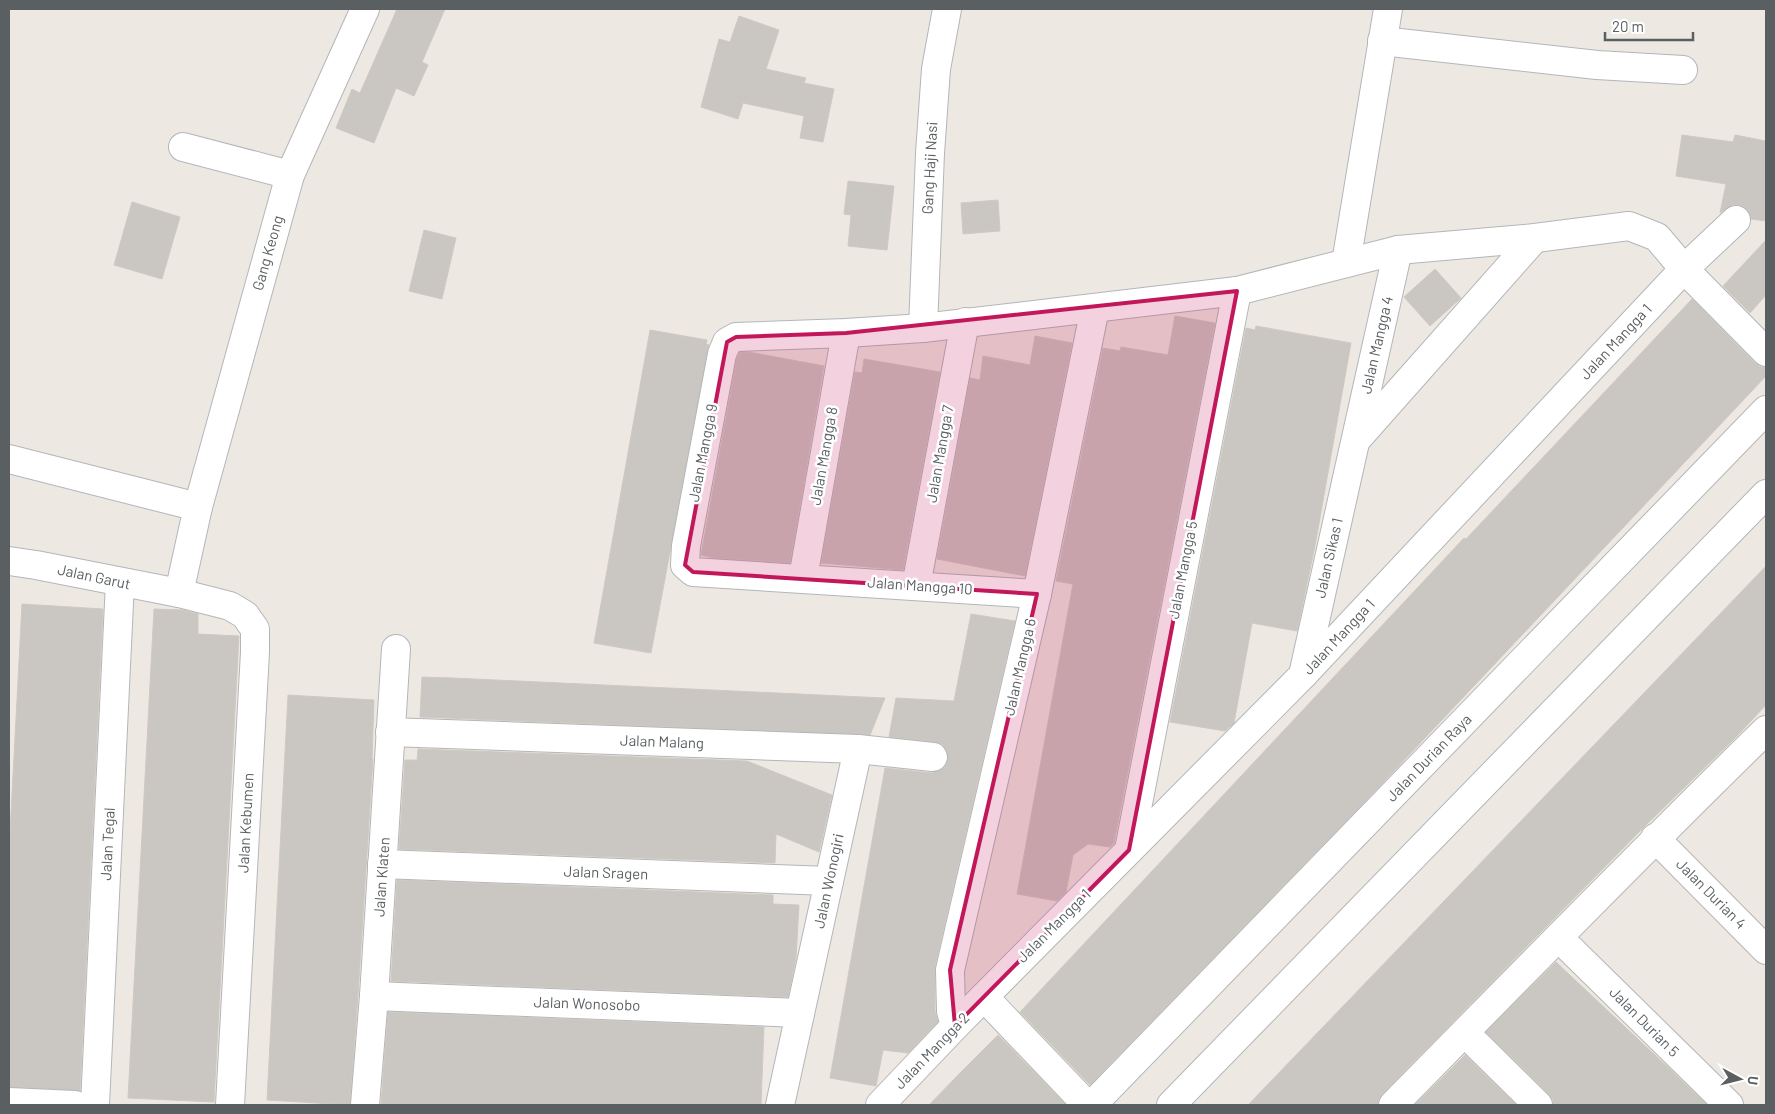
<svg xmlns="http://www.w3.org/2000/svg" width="1775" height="1114" viewBox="0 0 1775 1114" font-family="Barlow,sans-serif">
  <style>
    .building { fill: #cac6c1; stroke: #d1c9c1 }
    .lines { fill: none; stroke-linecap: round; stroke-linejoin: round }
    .minor-casing { stroke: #b3b6b9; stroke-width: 30 }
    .minor { stroke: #fff; stroke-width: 28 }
    .marked { fill: #c2185b; fill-opacity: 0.2; stroke: #c2185b; stroke-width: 4; stroke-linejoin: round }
    .labels { text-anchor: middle; stroke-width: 5; stroke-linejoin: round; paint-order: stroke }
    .street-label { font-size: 15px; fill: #5a5f62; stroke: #fff }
  </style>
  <rect width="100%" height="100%" fill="#ede9e2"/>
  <g class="building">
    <path d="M397 9H445L422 62 428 65 414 96 396 88 374 143 336 128 352 89 360 93Z"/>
    <path d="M739 16 779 30 766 69 806 78 804 83 834 89 823 142 800 138 804 116 743 103 738 119 701 107 719 39 730 42Z"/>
    <path d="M1682 135 1733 142 1735 135 1766 141V221L1751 219 1748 210 1740 205H1732L1720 213 1726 184 1676 176Z"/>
    <path d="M848 181 894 186 887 250 848 246 851 215 844 214Z"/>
    <path d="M998 200 1000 231 963 234 961 203Z"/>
    <path d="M132 202 180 217 162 279 114 265Z"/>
    <path d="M424 230 456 238 442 299 409 291Z"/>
    <path d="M1766 240V295L1750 313 1723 286Z"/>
    <path d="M1435 269 1461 298 1430 326 1404 297Z"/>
    <path d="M1692 299 1755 363 1761 367H1766V376L1360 807 1090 1085 1020 1012 1464 538 1466 539Z"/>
    <path d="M1175 316 1215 323 1114 843 1110 847 1088 844 1073 855 1066 892 1057 901 1017 894 1073 584 1056 581 1103 348 1120 351 1121 347 1168 355Z"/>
    <path d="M1256 326 1351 343 1315 546 1297 631 1252 623 1234 723 1225 731 1170 722 1246 328 1255 330Z"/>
    <path d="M650 330 707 340 706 344 709 345 651 653 594 643Z"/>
    <path d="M1035 336 1072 343 1025 576 937 559 970 378 980 380 983 356 1030 365Z"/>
    <path d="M749 352 824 366 790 563 714 558 701 555 737 358 740 352Z"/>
    <path d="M864 359 940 372 903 570 821 563 855 372 862 373Z"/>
    <path d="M1766 566V705L1736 737 1644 827 1382 1094 1378 1101V1105H1248Z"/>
    <path d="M22 604 103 609 80 1091 9 1087V852Z"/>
    <path d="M154 609 183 610 198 614V634L239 636 214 1102 128 1098Z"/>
    <path d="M971 614 1015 621 935 966V1011L938 1022 908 1053 883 1050 876 1086 830 1078 885 768 932 773 939 771 945 767 948 759 947 750 942 744 935 742 889 737 896 698 954 701Z"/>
    <path d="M422 677 453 678 885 698 870 735 420 717Z"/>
    <path d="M288 695 374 700 372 759H373L358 995 350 1105 267 1100Z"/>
    <path d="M418 749 747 761 832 795 819 852 776 834 775 863 399 849 405 760H417Z"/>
    <path d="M397 880 773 895V904L799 905 796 958 788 997 391 981Z"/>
    <path d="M1556 962 1672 1071 1707 1105H1553V1100L1549 1094 1486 1032Z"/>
    <path d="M388 1012 764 1027 761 1105H403L381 1104Z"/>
    <path d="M998 1035 1066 1105H929L961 1072Z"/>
    <path d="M1465 1055 1516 1105H1415Z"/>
  </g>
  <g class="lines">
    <defs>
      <g id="minor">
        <path d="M1382 41 1597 65 1683 70"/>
        <path d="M183 147 290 175"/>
        <path d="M1346 263 1388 9"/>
        <path d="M923 328 930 153 936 69 947 9"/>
        <path d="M1357 439 1535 238"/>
        <path d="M9 459 198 507"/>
        <path d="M9 561 36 565 179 593 230 606 245 615 255 629V652L230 1105"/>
        <path d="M803 578 846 333"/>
        <path d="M916 586 965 322"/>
        <path d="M179 593 198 507 290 175 365 9"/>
        <path d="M1037 594 693 572 685 565 686 546 722 354 727 342 736 337 846 333 923 328 1237 291 1398 250 1535 238 1629 226 1657 237 1684 269 1766 352"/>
        <path d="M1303 675 1398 250"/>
        <path d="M390 732 858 749 933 757"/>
        <path d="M1655 838 1766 950"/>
        <path d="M1129 850 1237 291"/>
        <path d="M382 864 829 881"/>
        <path d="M1559 938 1729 1105"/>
        <path d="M374 996 800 1013"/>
        <path d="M984 997 1087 1105"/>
        <path d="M955 1026 951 1011 950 970 1037 594 1095 308"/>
        <path d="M1465 1033 1538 1105"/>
        <path d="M9 1102 75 1105"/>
        <path d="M95 1105 120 582"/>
        <path d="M365 1105 374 996 396 649"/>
        <path d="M780 1105 858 749"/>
        <path d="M880 1105 955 1026 1303 675 1684 269 1736 220"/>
        <path d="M1092 1105 1766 410"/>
        <path d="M1171 1105 1766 494"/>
        <path d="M1393 1105C1517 979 1640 853 1766 730"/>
      </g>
    </defs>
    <use href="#minor" class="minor-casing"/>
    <use href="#minor" class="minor"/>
  </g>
  <path class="marked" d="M1237 291 1129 850 955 1026 950 970 1037 594 693 572 685 565 727 342 736 337 846 333Z"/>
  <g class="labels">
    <g class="street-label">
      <text transform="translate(930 168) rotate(-87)" y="5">Gang Haji Nasi</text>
      <text transform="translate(268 253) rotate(-74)" y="5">Gang Keong</text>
      <text transform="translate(1616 342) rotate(-47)" y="5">Jalan Mangga 1</text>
      <text transform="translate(1377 345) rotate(-77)" y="5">Jalan Mangga 4</text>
      <text transform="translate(703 453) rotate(-79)" y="5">Jalan Mangga 9</text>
      <text transform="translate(940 454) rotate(-80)" y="5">Jalan Mangga 7</text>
      <text transform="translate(824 456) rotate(-80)" y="5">Jalan Mangga 8</text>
      <text transform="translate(1329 558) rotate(-77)" y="5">Jalan Sikas 1</text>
      <text transform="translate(1183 570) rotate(-79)" y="5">Jalan Mangga 5</text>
      <text transform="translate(94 577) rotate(12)" y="5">Jalan Garut</text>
      <text transform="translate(920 586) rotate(4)" y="5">Jalan Mangga 10</text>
      <text transform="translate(1339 637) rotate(-47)" y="5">Jalan Mangga 1</text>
      <text transform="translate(1020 667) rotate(-77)" y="5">Jalan Mangga 6</text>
      <text transform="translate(662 742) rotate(2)" y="5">Jalan Malang</text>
      <text transform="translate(1429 758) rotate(-46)" y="5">Jalan Durian Raya</text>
      <text transform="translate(246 823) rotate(-87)" y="5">Jalan Kebumen</text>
      <text transform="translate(108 844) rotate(-87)" y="5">Jalan Tegal</text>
      <text transform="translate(606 873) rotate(2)" y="5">Jalan Sragen</text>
      <text transform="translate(382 877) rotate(-86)" y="5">Jalan Klaten</text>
      <text transform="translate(829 881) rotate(-78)" y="5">Jalan Wonogiri</text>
      <text transform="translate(1711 894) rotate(45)" y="5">Jalan Durian 4</text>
      <text transform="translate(1054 926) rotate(-45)" y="5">Jalan Mangga 1</text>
      <text transform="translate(587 1004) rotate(2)" y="5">Jalan Wonosobo</text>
      <text transform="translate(1644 1022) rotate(45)" y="5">Jalan Durian 5</text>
      <text transform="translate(932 1051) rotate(-46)" y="5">Jalan Mangga 2</text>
    </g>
  </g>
  <rect width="1775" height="1114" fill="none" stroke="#5a5f62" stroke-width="20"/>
  <g transform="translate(1740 1079) rotate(97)" stroke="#ffffff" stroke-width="4" paint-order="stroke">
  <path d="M0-4L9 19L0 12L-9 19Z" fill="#5a5f62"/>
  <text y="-8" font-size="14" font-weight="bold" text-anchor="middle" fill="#5a5f62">U</text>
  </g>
  <path d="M1605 32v8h88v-8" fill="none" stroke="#5a5f62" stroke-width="2.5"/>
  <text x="1612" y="32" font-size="15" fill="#5a5f62" stroke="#ffffff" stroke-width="4" paint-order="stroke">20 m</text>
</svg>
